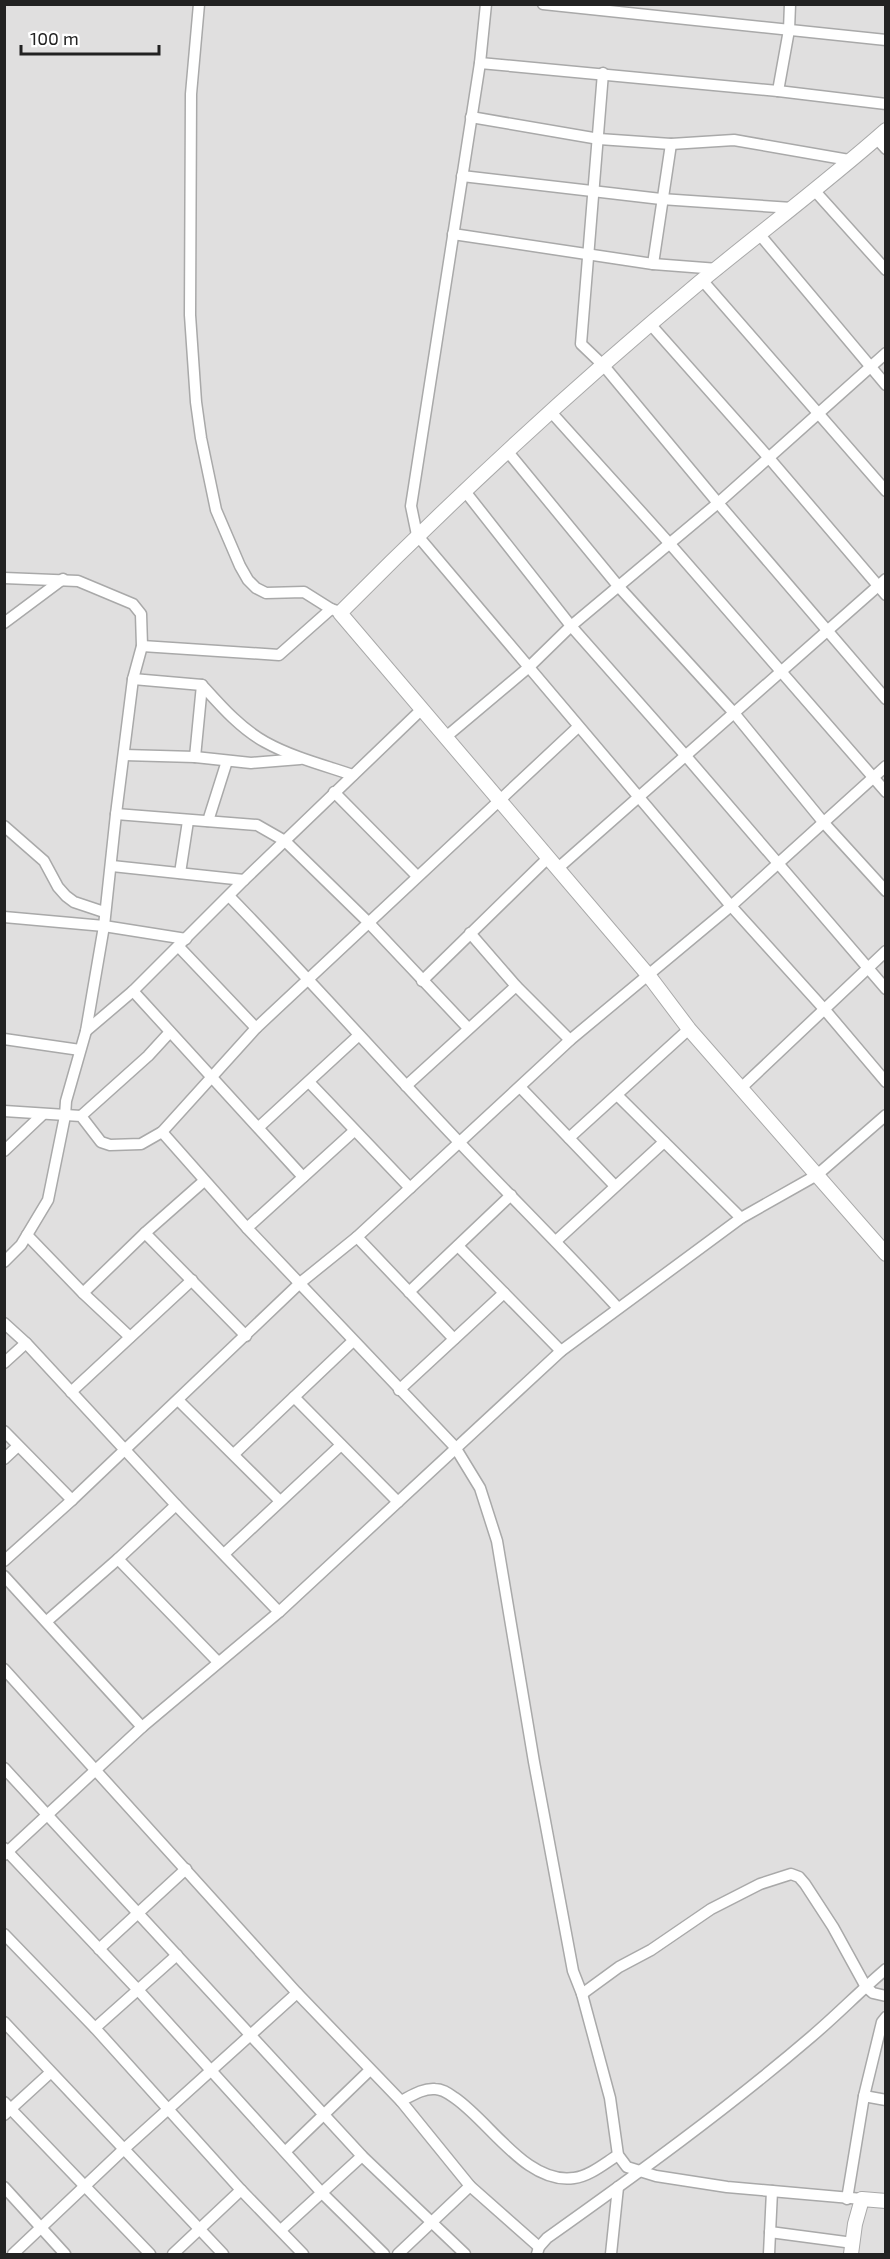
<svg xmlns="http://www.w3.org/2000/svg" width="890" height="2259" viewBox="0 0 890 2259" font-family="'Exo 2',sans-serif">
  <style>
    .residential { fill: #e0dfdf }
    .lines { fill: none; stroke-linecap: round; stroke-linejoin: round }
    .minor-casing { stroke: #a9a9a9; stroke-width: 13 }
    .tertiary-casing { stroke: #a9a9a9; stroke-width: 16 }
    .minor { stroke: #fff; stroke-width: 10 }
    .tertiary { stroke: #fff; stroke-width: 14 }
  </style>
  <rect width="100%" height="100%" fill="#f2efe9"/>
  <rect class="residential" x="5" y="5" width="880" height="2249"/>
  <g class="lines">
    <defs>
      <g id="minor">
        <path d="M199 4 191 94 190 315 196 402 201 438 216 510 240 566 248 580 256 588 266 593 304 592 331 609"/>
        <path d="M486 4 480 63 411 506 417 535 731 906 825 1010 886 1082"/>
        <path d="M543 4 886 40"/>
        <path d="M480 63 778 91 886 104"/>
        <path d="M603 73 581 344 604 366 718 503 886 699"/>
        <path d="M778 91 789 30 790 4"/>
        <path d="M471 117 599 139 671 144 734 140 849 160"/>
        <path d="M876 138 886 149"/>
        <path d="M462 176 661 199 792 208"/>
        <path d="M814 190 886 270"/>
        <path d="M453 234 653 264 718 269"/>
        <path d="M760 235 886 385"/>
        <path d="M653 264 671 144"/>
        <path d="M702 280 886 491"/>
        <path d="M651 325 769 458 886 595"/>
        <path d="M551 412 670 544 886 792"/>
        <path d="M508 452 619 587 734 713 824 823 886 891"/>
        <path d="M464 490 571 626 685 755 886 989"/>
        <path d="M4 578 78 581 133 604 141 614 142 646 133 679 116 814 104 926 86 1031 66 1101 65 1116 48 1200 21 1245 4 1262"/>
        <path d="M4 623 63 579"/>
        <path d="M142 646 279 655 331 609 337 611"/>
        <path d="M133 679 202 685C221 706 240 728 265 742 292 757 323 765 353 775"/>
        <path d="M447 736 529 667 571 626 718 503 886 353"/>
        <path d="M124 755 195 757 251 763 300 759"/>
        <path d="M195 757 202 685"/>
        <path d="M334 792 417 876"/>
        <path d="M116 814 257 825 285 841 368 922 468 1028"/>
        <path d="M208 821 227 761"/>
        <path d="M4 826 44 861 58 887 66 896 74 902 104 912"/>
        <path d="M112 866 244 880"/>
        <path d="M557 869 886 579"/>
        <path d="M180 873 188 821"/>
        <path d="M229 896C307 976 381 1060 458 1141 511 1197 566 1251 618 1308"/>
        <path d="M4 917 104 926 186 939"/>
        <path d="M470 933 516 986 570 1040"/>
        <path d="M179 947 256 1028"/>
        <path d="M422 981 548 858"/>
        <path d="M133 991 303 1177"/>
        <path d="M86 1031 133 991 244 880 422 709"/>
        <path d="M4 1039 80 1050"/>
        <path d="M309 1082 410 1188"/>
        <path d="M406 1086 516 986"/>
        <path d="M520 1087 615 1186"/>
        <path d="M741 1088 886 951"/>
        <path d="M617 1095 741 1218"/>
        <path d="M4 1111 81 1116 101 1142 110 1145 141 1144 162 1132 256 1028 578 727"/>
        <path d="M81 1116 148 1056 170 1032"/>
        <path d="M259 1127 358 1036"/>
        <path d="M162 1132 247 1228 455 1447 480 1488 497 1541 534 1762 573 1971 582 1994 610 2098 618 2155 627 2167 656 2176 727 2187 862 2199"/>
        <path d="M569 1138 689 1029"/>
        <path d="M4 1151 42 1115"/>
        <path d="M247 1228 354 1131"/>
        <path d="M145 1233 246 1336"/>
        <path d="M27 1235 83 1293 130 1337"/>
        <path d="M357 1237 454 1339"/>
        <path d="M556 1241 664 1142"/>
        <path d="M458 1246 561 1351"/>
        <path d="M409 1292 511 1195"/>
        <path d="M83 1293 145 1233 204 1181"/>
        <path d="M4 1323 26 1343 176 1505 279 1612"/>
        <path d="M4 1363 26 1343"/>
        <path d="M399 1390 504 1293"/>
        <path d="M71 1392 192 1280"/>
        <path d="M294 1397 398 1502"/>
        <path d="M178 1400 280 1501"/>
        <path d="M4 1431 72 1500"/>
        <path d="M234 1454 353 1341"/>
        <path d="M4 1459 18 1446"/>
        <path d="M224 1554 341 1445"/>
        <path d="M118 1559 218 1662"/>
        <path d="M4 1561 72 1500 300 1283 357 1237 570 1040 731 906 886 766"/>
        <path d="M4 1576 142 1727"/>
        <path d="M47 1621 118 1559 176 1505"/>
        <path d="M4 1669 297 1993 401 2101 470 2186 539 2247"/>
        <path d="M4 1768 362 2156 465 2254"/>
        <path d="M4 1848 139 1991 322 2193 384 2254"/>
        <path d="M4 1855 142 1727 279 1612 561 1351 741 1218 817 1175 886 1115"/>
        <path d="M4 1934 95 2028 241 2190 303 2254"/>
        <path d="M99 1949 186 1869"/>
        <path d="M582 1994 619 1967 651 1950 711 1909 760 1884 791 1874 799 1877 805 1884 833 1927 866 1987 873 1993 886 1996"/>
        <path d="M4 2022 223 2254"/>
        <path d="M95 2028 177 1955"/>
        <path d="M864 2096 882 2022 886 2017"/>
        <path d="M401 2101C411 2096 423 2088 435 2089 443 2089 449 2094 455 2098 491 2123 527 2185 574 2178 590 2176 605 2163 618 2155"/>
        <path d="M4 2102 150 2254"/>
        <path d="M4 2115 50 2073"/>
        <path d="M286 2151 370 2070"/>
        <path d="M4 2187 65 2254"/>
        <path d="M847 2199 864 2096 886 2100"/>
        <path d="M281 2230 362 2156"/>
        <path d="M770 2232 853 2243"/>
        <path d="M13 2254 124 2149 297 1993"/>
        <path d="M173 2254 241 2190"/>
        <path d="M398 2254 470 2186"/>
        <path d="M537 2254 539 2247 547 2238C637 2174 727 2109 811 2037 837 2015 860 1991 886 1969"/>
        <path d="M611 2254 618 2187"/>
        <path d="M769 2254 772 2191"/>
      </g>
      <g id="tertiary">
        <path d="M886 130C826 183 762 231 700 282 575 386 455 497 340 613L649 976 689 1029 886 1254"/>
        <path d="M851 2254 855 2224 862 2199 886 2201"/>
      </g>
    </defs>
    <use href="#minor" class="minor-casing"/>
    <use href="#tertiary" class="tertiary-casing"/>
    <use href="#minor" class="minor"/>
    <use href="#tertiary" class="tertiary"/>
  </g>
  <rect width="890" height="2259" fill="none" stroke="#222222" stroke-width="12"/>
  <path d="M21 45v9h138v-9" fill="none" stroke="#222222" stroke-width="3"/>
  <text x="30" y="45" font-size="18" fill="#222222" stroke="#ffffff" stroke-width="4.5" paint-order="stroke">100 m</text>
</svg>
